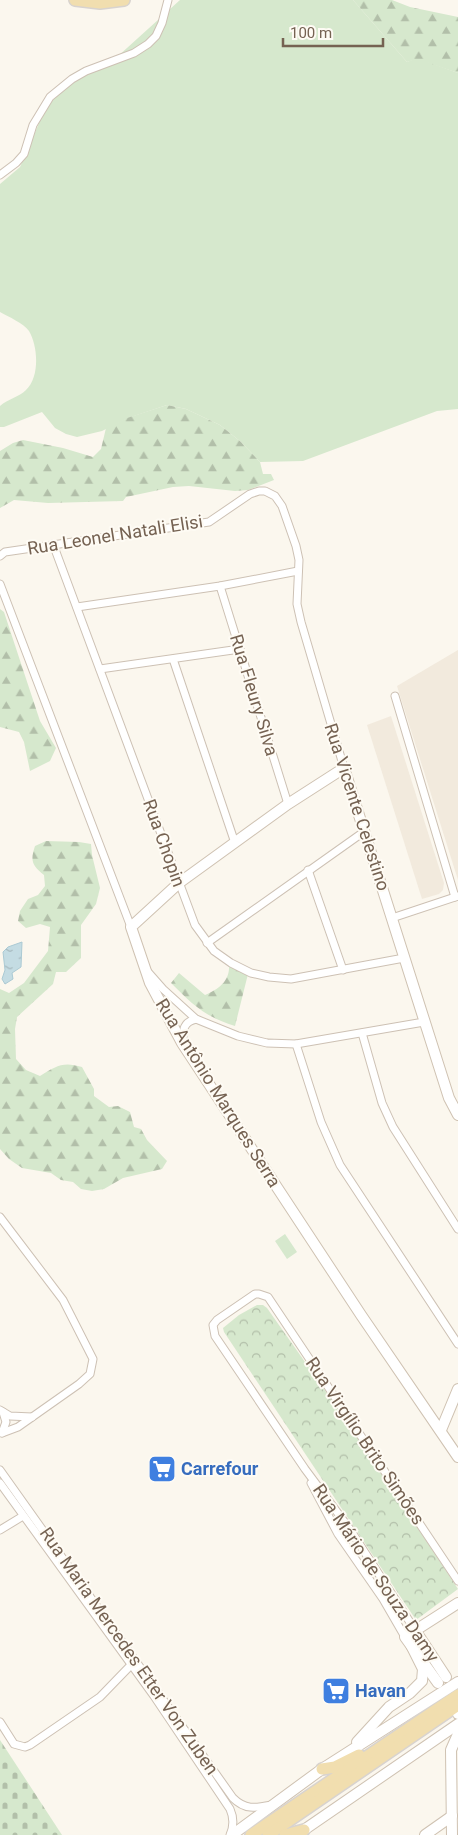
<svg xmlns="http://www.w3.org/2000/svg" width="458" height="1835" viewBox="0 0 458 1835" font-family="Roboto,sans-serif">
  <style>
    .residential { fill: #f2eadd }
    .green { fill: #d6e8cd }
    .forest { fill: url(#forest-firs) }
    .cemetery { fill: url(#cemetery-stones) }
    .park { fill: url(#park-crowns) }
    .water { fill: url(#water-ripples); stroke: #abcad4 }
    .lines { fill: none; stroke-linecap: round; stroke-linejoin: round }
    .street-casing { stroke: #cdc1b4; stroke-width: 9 }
    .secondary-casing { stroke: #cfc2b2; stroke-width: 12 }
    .primary-casing { stroke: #d8d3cf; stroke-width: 14 }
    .street { stroke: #fff; stroke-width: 7 }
    .secondary { stroke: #fff; stroke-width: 10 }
    .primary { stroke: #f1deaf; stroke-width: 11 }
    .labels { text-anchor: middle; stroke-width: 4; stroke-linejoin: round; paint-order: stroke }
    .street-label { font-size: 18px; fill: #756252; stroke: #fefbf4 }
    .shop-label { font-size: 18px; font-weight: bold; fill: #366cbe; stroke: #fefbf4; text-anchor: start }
  </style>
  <defs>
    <pattern id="forest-firs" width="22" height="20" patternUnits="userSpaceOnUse" patternTransform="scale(1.25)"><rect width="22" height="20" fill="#d6e8cd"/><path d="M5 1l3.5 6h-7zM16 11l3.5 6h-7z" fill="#b2bfa9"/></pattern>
    <pattern id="cemetery-stones" width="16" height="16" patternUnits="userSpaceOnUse" patternTransform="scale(1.25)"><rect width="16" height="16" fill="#d6e8cd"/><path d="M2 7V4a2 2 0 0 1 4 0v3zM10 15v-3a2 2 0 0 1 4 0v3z" fill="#b2bfa9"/></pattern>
    <pattern id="park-crowns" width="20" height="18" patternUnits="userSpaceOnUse" patternTransform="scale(1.25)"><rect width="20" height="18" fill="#d6e8cd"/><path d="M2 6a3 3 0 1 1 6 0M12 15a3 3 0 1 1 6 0" fill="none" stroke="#b2bfa9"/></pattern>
    <pattern id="water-ripples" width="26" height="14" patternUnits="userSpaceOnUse" patternTransform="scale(1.25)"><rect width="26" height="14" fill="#c4dce3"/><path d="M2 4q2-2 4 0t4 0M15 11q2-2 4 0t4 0" fill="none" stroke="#a4b6bb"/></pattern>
  </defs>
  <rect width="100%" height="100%" fill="#fbf7ee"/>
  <g class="residential">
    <path d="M458 650V880L397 686Z"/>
    <path d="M391 716 444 883 443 890 439 894 422 899 367 725Z"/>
  </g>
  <g class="green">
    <path d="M180 0H353L407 62 417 58 458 73V409L437 411 303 461 260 462 241 442 220 425 186 409 167 405 128 418 102 431 77 437 66 434 55 428 42 412 4 427H0V406C8 399 19 397 26 390 40 377 38 346 29 331 23 323 9 317 0 312V184L20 167 46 107 83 71 106 67Z"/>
    <path d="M285 1234 297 1252 287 1259 275 1241Z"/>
  </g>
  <g class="forest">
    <path d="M353 0H392L410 7 458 17V73L417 59 407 62Z"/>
    <path d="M167 405 186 409 220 425 241 442 260 462 263 474H271L274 480 248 490 235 491 189 486 173 487 126 497 123 501 48 503 14 500 0 508V451L13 443 23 440 63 448 93 457 101 449 106 428 127 418Z"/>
    <path d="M0 609 4 612 40 721 56 748 50 761 30 771 24 742 19 732 0 727Z"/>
    <path d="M46 841 79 842 91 844 92 855 100 888 96 904 81 925V958L66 972H56L53 984 17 1017 15 1029 16 1059 26 1070 40 1076C56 1066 63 1061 82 1067L94 1089V1096L109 1107 118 1106 130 1112 134 1127 141 1129 147 1140 167 1161 162 1169 123 1178 104 1189 92 1191 81 1189 73 1182 61 1180 51 1173 22 1168 9 1159 0 1149V989L9 993 24 983 48 951 50 927 40 924 26 928 18 921 20 911 28 899 38 895 45 886 44 875C32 865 30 861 35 846Z"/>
    <path d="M229 965 248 974 235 1026C205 1017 192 1004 171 983L179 973 205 995C219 989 230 981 229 965Z"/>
  </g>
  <path class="cemetery" d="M0 1740 62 1835H0Z"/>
  <path class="park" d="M257 1305H263L267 1308 362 1443 458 1589 416 1620 224 1332 223 1328 239 1315Z"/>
  <path class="water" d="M22 942 21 967 12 973 13 979 5 984 2 979 5 970 3 952 8 947Z"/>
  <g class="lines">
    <defs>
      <g id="street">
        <path d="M0 175 16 163 24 154 33 125 50 97 72 79 86 71 134 53 148 44 156 36 162 23 168 0"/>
        <path d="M53 544 195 925 214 951 231 963 251 973 269 977 291 979 404 958"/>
        <path d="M0 556 5 552 209 522 250 494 259 491H265L275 496 282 506 296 546 299 560 297 604 301 622 344 768"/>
        <path d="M0 584 131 927"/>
        <path d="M220 586 288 804"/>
        <path d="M77 607 220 586 298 571"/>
        <path d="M173 659 235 843"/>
        <path d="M100 669 240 649"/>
        <path d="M395 696 455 897"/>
        <path d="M308 870 343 970"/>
        <path d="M392 918 458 896"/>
        <path d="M207 943 365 831"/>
        <path d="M148 972 163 989 196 1019 238 1036 267 1043 296 1044 424 1022"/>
        <path d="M362 1033 382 1103 393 1127 458 1229"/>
        <path d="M183 1041C183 1030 183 1022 196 1019"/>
        <path d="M296 1044 321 1122 340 1165 458 1344"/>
        <path d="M0 1217 63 1300 93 1359 90 1374 79 1384 18 1427 2 1433"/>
        <path d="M0 1410 10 1416 32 1417"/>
        <path d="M2 1433 6 1422 3 1412"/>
        <path d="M0 1470 233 1798C245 1810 255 1808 271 1805"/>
        <path d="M0 1483 154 1696 230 1809C234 1818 234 1826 230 1835"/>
        <path d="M311 1483 338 1534 383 1599 405 1637"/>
        <path d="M0 1530 23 1516"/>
        <path d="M415 1630 349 1528 305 1469 215 1336 213 1325 217 1320 255 1294H259L268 1297 458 1581"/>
        <path d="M0 1722 14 1744 25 1747 30 1745 100 1697 131 1665"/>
      </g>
      <g id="secondary">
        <path d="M458 1115 449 1098 344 768 288 804 179 883 131 927 150 983 182 1043 361 1315 458 1457"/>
        <path d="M441 1430 458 1389"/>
        <path d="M415 1630 446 1677"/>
        <path d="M438 1683 405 1637 458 1603"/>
        <path d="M458 1713V1714"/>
        <path d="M357 1742 389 1707 410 1693 422 1681 423 1669 411 1645"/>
        <path d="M298 1834 458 1724"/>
        <path d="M232 1835 322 1769 458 1682"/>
        <path d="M425 1835 452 1816"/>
        <path d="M452 1835 451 1750 458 1734"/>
      </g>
      <g id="primary">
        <path d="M75 0 100 3 124 0"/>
        <path d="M322 1769 335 1767 359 1755"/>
        <path d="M251 1835 458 1695"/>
        <path d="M268 1835 458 1705"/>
        <path d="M285 1835 304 1830"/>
      </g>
    </defs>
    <use href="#street" class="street-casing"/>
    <use href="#secondary" class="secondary-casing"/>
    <use href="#primary" class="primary-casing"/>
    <use href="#street" class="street"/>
    <use href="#secondary" class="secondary"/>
    <use href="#primary" class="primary"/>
  </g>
  <defs>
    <symbol id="supermarket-square" viewBox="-11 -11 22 22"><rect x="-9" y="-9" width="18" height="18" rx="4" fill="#3f7fe0" stroke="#fefbf4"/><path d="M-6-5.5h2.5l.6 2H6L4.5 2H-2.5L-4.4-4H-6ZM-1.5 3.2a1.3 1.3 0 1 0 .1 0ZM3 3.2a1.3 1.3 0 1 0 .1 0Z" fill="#fff"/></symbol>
  </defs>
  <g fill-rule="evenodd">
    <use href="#supermarket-square" x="146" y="1453" width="32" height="32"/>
    <use href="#supermarket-square" x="320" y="1675" width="32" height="32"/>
  </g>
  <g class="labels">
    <g class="street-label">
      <text transform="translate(115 535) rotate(-9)" y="6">Rua Leonel Natali Elisi</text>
      <text transform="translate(254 695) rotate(73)" y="6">Rua Fleury Silva</text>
      <text transform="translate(357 807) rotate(72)" y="6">Rua Vicente Celestino</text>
      <text transform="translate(164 843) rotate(70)" y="6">Rua Chopin</text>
      <text transform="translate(218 1093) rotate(58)" y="6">Rua Antônio Marques Serra</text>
      <text transform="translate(365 1441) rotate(56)" y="6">Rua Virgílio Brito Simões</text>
      <text transform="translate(376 1573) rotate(56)" y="6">Rua Mário de Souza Damy</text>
      <text transform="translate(129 1651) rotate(55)" y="6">Rua Maria Mercedes Etter Von Zuben</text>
    </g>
    <g class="shop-label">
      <text x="181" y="1475">Carrefour</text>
      <text x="355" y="1697">Havan</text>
    </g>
  </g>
  <path d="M283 38v8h100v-8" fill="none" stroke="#756252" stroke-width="2.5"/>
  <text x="290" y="38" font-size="15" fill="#756252" stroke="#fefbf4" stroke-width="4" paint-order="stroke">100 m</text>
</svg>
